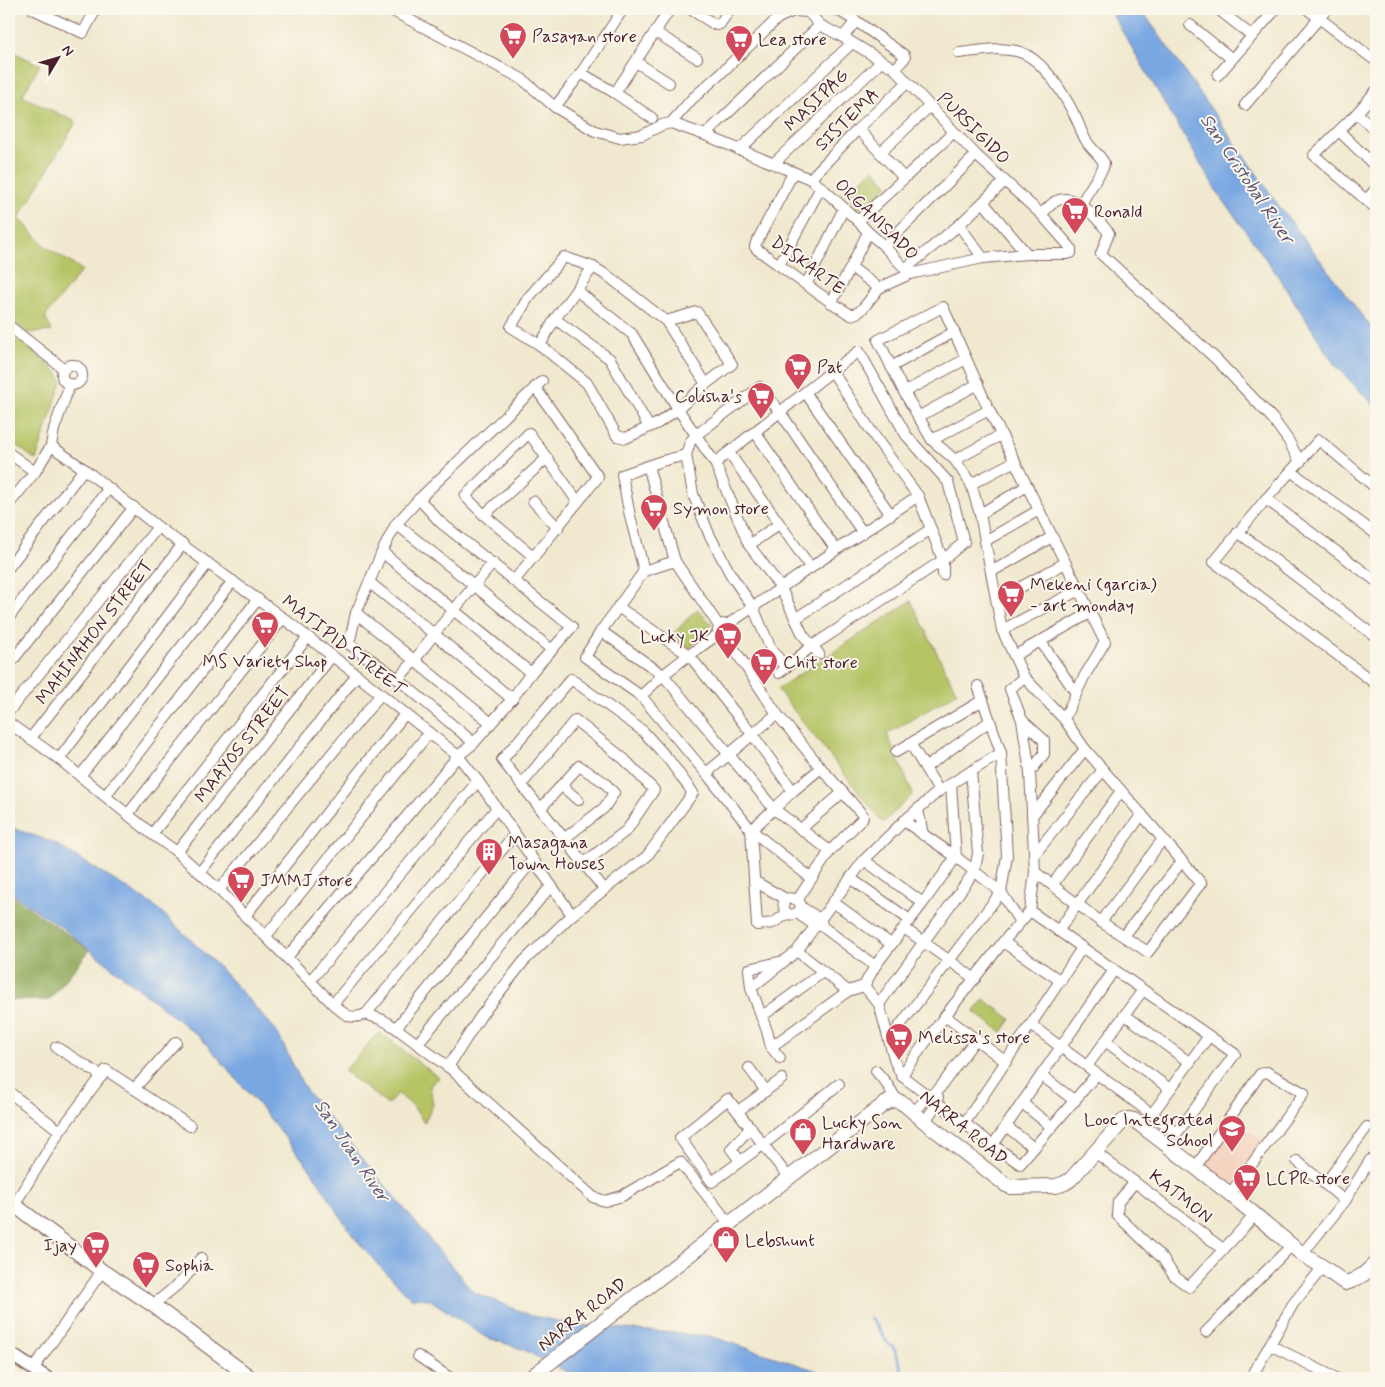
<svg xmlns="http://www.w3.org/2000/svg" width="1385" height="1387" viewBox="0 0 1385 1387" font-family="Mynerve,sans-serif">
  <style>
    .built { fill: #f4d3c0 }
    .green { fill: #b6c466; stroke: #807248 }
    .forest { fill: #90aa5b; stroke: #6d6443 }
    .water { fill: #79a7e2; stroke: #626386 }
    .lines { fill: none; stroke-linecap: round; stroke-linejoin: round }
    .stream { stroke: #79a7e2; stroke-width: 2.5 }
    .minor-casing { stroke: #846664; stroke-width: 12 }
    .tertiary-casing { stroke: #846664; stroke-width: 15 }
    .secondary-casing { stroke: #846664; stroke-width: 16 }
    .minor { stroke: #fff; stroke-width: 10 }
    .tertiary { stroke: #fff; stroke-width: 12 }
    .secondary { stroke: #fff; stroke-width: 14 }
    .labels { text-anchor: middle; stroke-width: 4; stroke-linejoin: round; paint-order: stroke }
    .poi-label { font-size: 18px; fill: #4a1f2b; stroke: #fbf7ec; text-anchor: start }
    .street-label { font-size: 18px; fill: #4a1f2b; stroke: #fbf7ec }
    .water-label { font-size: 19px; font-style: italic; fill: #5d5574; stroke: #fbf7ec }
  </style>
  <rect width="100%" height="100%" fill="#fbf7ec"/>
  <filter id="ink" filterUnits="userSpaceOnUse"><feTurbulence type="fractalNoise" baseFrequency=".02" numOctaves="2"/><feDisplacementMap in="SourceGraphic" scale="10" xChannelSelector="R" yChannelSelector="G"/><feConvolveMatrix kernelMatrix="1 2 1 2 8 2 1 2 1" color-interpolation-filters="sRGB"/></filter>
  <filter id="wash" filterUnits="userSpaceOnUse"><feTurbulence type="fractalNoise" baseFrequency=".0096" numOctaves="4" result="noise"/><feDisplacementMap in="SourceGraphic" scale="20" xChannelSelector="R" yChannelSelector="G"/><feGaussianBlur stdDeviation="1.12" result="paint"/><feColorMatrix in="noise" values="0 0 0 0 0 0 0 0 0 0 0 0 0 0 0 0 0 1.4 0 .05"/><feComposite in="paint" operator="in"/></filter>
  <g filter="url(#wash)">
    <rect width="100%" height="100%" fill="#f0e9cf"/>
    <g class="built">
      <path d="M1234 1119 1263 1141 1230 1188 1200 1166Z"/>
      <path d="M560 1368 579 1378H544Z"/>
    </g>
    <g class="green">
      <path d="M9 50 40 65 22 96 76 122 19 218 45 246 82 270 45 317 52 331 28 333 9 318Z"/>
      <path d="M874 169 888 185 861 210 846 193Z"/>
      <path d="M21 341 57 372 62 381 36 460 9 440V342Z"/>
      <path d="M911 601 957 693 887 734 913 794 883 823 777 689Z"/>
      <path d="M697 609 712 624 689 649 673 634Z"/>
      <path d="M984 999 1011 1019 1002 1032 974 1012Z"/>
      <path d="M379 1032 439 1078 430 1085 433 1105 424 1123 413 1106 397 1093 388 1105 344 1071Z"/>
    </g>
    <path class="forest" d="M9 894 90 950 49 1000H9Z"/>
    <g class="water">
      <path d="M1109 9H1141L1277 203 1376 334V407L1335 365 1278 276 1216 190Z"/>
      <path d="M9 827 53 842 155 906 218 966 276 1030 305 1089 473 1292 532 1316 578 1325 710 1336 839 1378H579L522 1349 485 1337 429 1299 411 1298 380 1267 353 1236 311 1170 263 1110 202 1039 61 927 9 892Z"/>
    </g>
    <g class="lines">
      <path class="stream" d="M870 1318 881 1332 888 1344 894 1348 899 1361 902 1372 906 1378"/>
    </g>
  </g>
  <g filter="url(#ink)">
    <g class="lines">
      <defs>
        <g id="minor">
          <path d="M33 9 83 33 96 9"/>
          <path d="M389 9 522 79 555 107 595 131 620 138 642 135 662 125 671 123 705 135 810 179 821 187 858 221 868 232 884 246 910 274"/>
          <path d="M690 9 714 24 717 25 720 24 730 9"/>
          <path d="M836 9 856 21 904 55 905 57 904 59 895 69"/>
          <path d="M1218 9 1252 36"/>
          <path d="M1307 9 1376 61"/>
          <path d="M1190 25 1232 59"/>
          <path d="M655 32 697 58"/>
          <path d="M843 37 856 21"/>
          <path d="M959 53C978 51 1001 46 1020 52 1044 60 1065 96 1076 118 1080 126 1082 135 1087 142 1092 150 1100 155 1104 163L1103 168 1080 205"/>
          <path d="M636 62 669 83"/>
          <path d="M581 73 615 93 652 118"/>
          <path d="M1218 75 1276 9"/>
          <path d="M1376 91 1357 113 1314 155 1366 200 1376 208"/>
          <path d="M615 93 670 9"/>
          <path d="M1245 105 1327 9"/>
          <path d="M555 107 581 73 623 9"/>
          <path d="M1357 113 1376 131"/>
          <path d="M671 123 692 99 720 74 778 18 794 11 808 12 820 25 843 37 895 69 976 155 1041 214 1071 248V253L1067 254H1027L983 258 910 274 879 288 864 307 859 312 851 315C819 295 789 272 758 250L755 247 756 243 793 173"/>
          <path d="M858 129 904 178"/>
          <path d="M1339 131 1376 167"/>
          <path d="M705 135 820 25"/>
          <path d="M739 150 852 43"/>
          <path d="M880 153 929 107"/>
          <path d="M774 163 881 62"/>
          <path d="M810 179 858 129 907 83"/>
          <path d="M1366 200 1376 189"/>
          <path d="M983 202 1027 254"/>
          <path d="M1041 214C1046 210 1051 204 1056 201 1076 191 1098 220 1109 233L1101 254 1216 359 1273 419 1288 440 1300 462"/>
          <path d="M858 221 954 132"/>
          <path d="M959 225 983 258"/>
          <path d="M884 246 976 155"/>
          <path d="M779 265 821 187"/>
          <path d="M851 267 879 288"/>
          <path d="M905 269 959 225 1005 181"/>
          <path d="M806 285 844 208"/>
          <path d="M576 290 632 334 678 409 715 463 749 545 781 588 803 635 819 654"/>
          <path d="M831 303 851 267 868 232"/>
          <path d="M555 319 610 359 649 427"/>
          <path d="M666 321 697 312 732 364 706 384 678 409 658 423 626 438 617 436 587 383 540 345 511 327 528 298 564 257 593 267 608 276 666 321 706 384"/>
          <path d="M9 326 64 369"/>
          <path d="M540 345 555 319 593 267"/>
          <circle cx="72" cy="375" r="10"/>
          <path d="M891 367 954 332"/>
          <path d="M832 371 875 437 918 496 943 560V575"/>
          <path d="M805 392 891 515"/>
          <path d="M904 392 966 359"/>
          <path d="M918 417 978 384"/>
          <path d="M755 432 836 550"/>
          <path d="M932 440 989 410"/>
          <path d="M51 446 84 469 158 527 283 618 357 675 458 756 478 781 572 915"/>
          <path d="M9 453 35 472"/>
          <path d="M729 453 811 568"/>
          <path d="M955 460 1001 435"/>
          <path d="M715 463 832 371 859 351 906 435 948 482 964 542 943 560 812 646 779 673"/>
          <path d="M648 466 675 561 719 626 718 631 722 635 727 634 729 629 727 625 723 624 719 626"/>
          <path d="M1292 472 1376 534"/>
          <path d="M971 484 1015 461"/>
          <path d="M1376 488 1319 440 1266 499 1214 562 1376 684"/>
          <path d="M1266 499 1376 581"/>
          <path d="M533 501 558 528"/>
          <path d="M9 504 35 472 51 446 54 429 70 384"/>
          <path d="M980 514 1027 486"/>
          <path d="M484 515 547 458"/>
          <path d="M396 524 475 586 552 650"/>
          <path d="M1238 532 1376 637"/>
          <path d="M985 541 1039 510"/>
          <path d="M749 545 779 524"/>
          <path d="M382 552 531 673"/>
          <path d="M534 557 484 515 465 496 529 433 578 502"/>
          <path d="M675 561 644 571 601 631 585 657 641 696 706 773 751 830 811 878"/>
          <path d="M9 567 84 469"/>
          <path d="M644 571 630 516 622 475 662 461 686 455"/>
          <path d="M991 572 1052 537"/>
          <path d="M514 581 598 477 535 387"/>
          <path d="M370 583 434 634 512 699"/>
          <path d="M997 600 1065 563"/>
          <path d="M618 607 689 655 752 734 793 791"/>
          <path d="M356 613 491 723"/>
          <path d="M9 617 109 488"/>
          <path d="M795 619 931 529"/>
          <path d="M727 625 836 550 918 496"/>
          <path d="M1002 630 1079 590"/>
          <path d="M601 631 663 675 774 809 751 830 757 925 773 923 787 914C791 914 795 916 798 912 811 897 772 890 787 914"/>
          <path d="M725 635 777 714 821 768 862 814 863 816 862 819 830 851"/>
          <path d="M1041 642 1076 693"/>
          <path d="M1014 656 1090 613"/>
          <path d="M9 665 134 507"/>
          <path d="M785 667 770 647 753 607 731 575 709 534 693 494 686 455 690 442 696 435 760 387 780 412 863 533"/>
          <path d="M398 679 414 661 434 634 493 563"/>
          <path d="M641 696 663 675 689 655 720 633"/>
          <path d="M9 711 158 527"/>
          <path d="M1022 720 1044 740V754L1030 772"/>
          <path d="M9 723 59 759 152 834 177 852 219 890 333 1004C344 1014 350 1021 366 1014L383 1020 396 1028 448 1067 480 1017 524 961 572 915 647 856 693 793 669 760 643 731 571 679 502 760 604 889"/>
          <path d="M30 739 183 544"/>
          <path d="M474 743 398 679 349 644 356 613 382 552 396 524 419 499 542 381"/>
          <path d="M910 743 939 791"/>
          <path d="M896 752 983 700"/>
          <path d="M59 759 208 563"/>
          <path d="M926 767 990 721"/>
          <path d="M706 773C731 754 753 733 777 714"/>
          <path d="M80 776 233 581"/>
          <path d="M522 784 575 720 624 759 654 790 627 830 584 863"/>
          <path d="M561 785 578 800"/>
          <path d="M105 796 258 599"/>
          <path d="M541 808 579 766 604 782 614 793 604 808 565 838"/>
          <path d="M918 809 923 835"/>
          <path d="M128 814 283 618"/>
          <path d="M1032 816 1085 749"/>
          <path d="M904 821 956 857 1001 892 1020 922"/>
          <path d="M801 829 843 792"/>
          <path d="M152 834 308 637"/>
          <path d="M177 852 332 656"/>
          <path d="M1034 855 1103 770"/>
          <path d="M864 860 923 903"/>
          <path d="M200 872 357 675"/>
          <path d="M1035 872 1101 922 1148 952 1201 883 1085 749 1064 719 1024 677 1002 630 980 514 971 484 955 460 932 440 904 392 878 340 943 307 989 410 1105 642 1085 675 1064 719"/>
          <path d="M850 878 910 920"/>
          <path d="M754 881 786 899"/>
          <path d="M1053 884 1121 791"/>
          <path d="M219 890 381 694"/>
          <path d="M798 899 830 851 774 809 793 791 821 768"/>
          <path d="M833 902 891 944"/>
          <path d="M801 907 820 919 823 927 875 966"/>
          <path d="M1030 911 1235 1054 1177 1133 1031 1025"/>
          <path d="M797 913 816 926H822"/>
          <path d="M245 916 405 714"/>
          <path d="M1101 922 1163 839"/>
          <path d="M904 928 975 979"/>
          <path d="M1058 931 1142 814"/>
          <path d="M266 936 429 733"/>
          <path d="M1124 936 1182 861"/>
          <path d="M1003 942 1061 981"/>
          <path d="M797 951 848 991"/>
          <path d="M287 957 458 756 474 743 512 699 531 673 572 627 440 522 419 499"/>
          <path d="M310 981 478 781"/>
          <path d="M864 986 879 1004 895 1062 902 1076 993 1145 1020 1164 1097 1074"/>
          <path d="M751 988 797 951 864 860 904 821 939 791 1001 753"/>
          <path d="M333 1004 497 808"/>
          <path d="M879 1004 974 872 978 854 971 771"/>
          <path d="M366 1014 515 834"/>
          <path d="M1125 1015 1189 1062"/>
          <path d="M945 1016 1006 1062"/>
          <path d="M761 1017 823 972"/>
          <path d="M396 1028 533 860"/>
          <path d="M889 1040 1001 892 1007 856 1001 753 978 686"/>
          <path d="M1105 1041 1170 1089"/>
          <path d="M417 1044 551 886"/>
          <path d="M56 1047 102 1076"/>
          <path d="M771 1047 848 991 864 986 875 966 923 903 956 857 951 784"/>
          <path d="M780 1058 771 1047 767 1031 751 988 749 969 783 961"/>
          <path d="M1087 1066 1143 990"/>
          <path d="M450 1068 593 1197 605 1201 622 1196 680 1162 729 1223"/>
          <path d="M749 1068 766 1091"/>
          <path d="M876 1071C884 1080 891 1088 896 1100"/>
          <path d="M1041 1075 1075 1101"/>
          <path d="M902 1076 908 1066 945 1016 1003 942 1030 911 1035 872 1030 772 1022 720 1010 689 1024 677"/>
          <path d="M134 1089 176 1042"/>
          <path d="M9 1092 60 1131"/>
          <path d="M1022 1103 1052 1127"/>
          <path d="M738 1111 782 1079"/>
          <path d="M914 1112 928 1097 939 1089 975 1040"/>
          <path d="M1152 1114 1209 1036"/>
          <path d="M925 1122 937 1103 938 1097"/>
          <path d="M964 1124 1082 948"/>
          <path d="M1007 1127 1034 1148"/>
          <path d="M993 1145 1114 970"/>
          <path d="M1095 1152 1223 1249"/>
          <path d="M740 1161 731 1149 751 1127"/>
          <path d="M1297 1161 1345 1201"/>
          <path d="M1195 1168 1260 1074 1267 1072 1304 1093 1230 1194"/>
          <path d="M789 1178 728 1099 680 1138 712 1182 764 1144 839 1084"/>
          <path d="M1135 1182 1118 1202 1117 1215 1163 1259 1174 1276 1189 1287 1255 1215"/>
          <path d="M1325 1184 1367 1127"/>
          <path d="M14 1205 60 1131 106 1070 190 1126"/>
          <path d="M1302 1254 1345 1201 1370 1160"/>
          <path d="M153 1305 182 1281 201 1258"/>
          <path d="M1206 1332 1291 1246"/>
          <path d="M1270 1345 1336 1378"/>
          <path d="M418 1356 450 1378"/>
          <path d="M33 1369 102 1271"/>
          <path d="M1251 1378 1293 1304 1323 1267"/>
        </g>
        <path id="tertiary" d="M9 1353 47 1378"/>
        <g id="secondary">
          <path d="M9 1201 102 1271 153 1305 251 1378"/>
          <path d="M530 1378 883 1105 890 1101 896 1100 904 1104 925 1122 1006 1185 1011 1187 1056 1186 1065 1183 1071 1179 1123 1121 1129 1119 1134 1120 1230 1194 1302 1254 1323 1267 1342 1281 1346 1283 1354 1280 1364 1274 1376 1263"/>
        </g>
      </defs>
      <use href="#minor" class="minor-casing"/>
      <use href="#tertiary" class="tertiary-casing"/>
      <use href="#secondary" class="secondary-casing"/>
      <use href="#minor" class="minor"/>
      <use href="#tertiary" class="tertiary"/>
      <use href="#secondary" class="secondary"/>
    </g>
  </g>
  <defs>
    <symbol id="supermarket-pin" viewBox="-11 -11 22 30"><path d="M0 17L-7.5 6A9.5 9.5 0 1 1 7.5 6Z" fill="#d1495b" stroke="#fbf7ec"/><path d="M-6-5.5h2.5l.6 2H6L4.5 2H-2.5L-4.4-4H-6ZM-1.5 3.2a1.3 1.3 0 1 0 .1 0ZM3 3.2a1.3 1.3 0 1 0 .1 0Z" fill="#fff"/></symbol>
    <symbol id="building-pin" viewBox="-11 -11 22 30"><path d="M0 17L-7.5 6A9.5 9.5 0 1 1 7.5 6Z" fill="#d1495b" stroke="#fbf7ec"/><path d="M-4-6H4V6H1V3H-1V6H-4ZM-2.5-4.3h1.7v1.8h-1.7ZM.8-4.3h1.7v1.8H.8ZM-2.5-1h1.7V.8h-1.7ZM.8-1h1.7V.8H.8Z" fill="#fff"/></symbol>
    <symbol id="school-pin" viewBox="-11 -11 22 30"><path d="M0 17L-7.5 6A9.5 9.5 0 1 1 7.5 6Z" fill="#d1495b" stroke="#fbf7ec"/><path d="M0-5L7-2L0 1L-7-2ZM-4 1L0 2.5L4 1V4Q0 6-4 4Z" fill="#fff"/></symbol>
    <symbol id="shop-pin" viewBox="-11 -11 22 30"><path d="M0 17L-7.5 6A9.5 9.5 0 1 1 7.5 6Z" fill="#d1495b" stroke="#fbf7ec"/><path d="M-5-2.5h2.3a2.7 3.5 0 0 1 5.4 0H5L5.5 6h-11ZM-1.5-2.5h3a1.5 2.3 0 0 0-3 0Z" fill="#fff"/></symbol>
  </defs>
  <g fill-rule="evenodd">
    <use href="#supermarket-pin" x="497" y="20" width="32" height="43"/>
    <use href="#supermarket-pin" x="723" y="23" width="32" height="43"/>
    <use href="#supermarket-pin" x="1059" y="195" width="32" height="43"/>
    <use href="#supermarket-pin" x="782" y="351" width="32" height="43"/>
    <use href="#supermarket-pin" x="745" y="380" width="32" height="43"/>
    <use href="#supermarket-pin" x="638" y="492" width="32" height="43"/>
    <use href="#supermarket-pin" x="995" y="578" width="32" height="43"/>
    <use href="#supermarket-pin" x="249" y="609" width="32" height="43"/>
    <use href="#supermarket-pin" x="712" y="620" width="32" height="43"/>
    <use href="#supermarket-pin" x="748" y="646" width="32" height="43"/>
    <use href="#building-pin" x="473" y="836" width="32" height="43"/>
    <use href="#supermarket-pin" x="225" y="864" width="32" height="43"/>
    <use href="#supermarket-pin" x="883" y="1021" width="32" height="43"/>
    <use href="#school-pin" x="1216" y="1113" width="32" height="43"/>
    <use href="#shop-pin" x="787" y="1116" width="32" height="43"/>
    <use href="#supermarket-pin" x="1231" y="1162" width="32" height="43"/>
    <use href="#shop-pin" x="710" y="1224" width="32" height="43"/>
    <use href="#supermarket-pin" x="80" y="1229" width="32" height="43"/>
    <use href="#supermarket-pin" x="130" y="1249" width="32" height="43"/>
  </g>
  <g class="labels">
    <g class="poi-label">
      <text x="532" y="42">Pasayan store</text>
      <text x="758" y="45">Lea store</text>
      <text x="1094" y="217">Ronald</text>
      <text x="817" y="373">Pat</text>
      <text x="742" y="402" text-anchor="end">Colisha's</text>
      <text x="673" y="514">Symon store</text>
      <text x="1030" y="590">Mekeni (garcia)<tspan x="1030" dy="21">- art monday</tspan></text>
      <text x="709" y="642" text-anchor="end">Lucky JK</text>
      <text x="265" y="667" text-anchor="middle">MS Variety Shop</text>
      <text x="783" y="668">Chit store</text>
      <text x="508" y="848">Masagana<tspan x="508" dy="21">Town Houses</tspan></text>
      <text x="260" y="886">JMMJ store</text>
      <text x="918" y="1043">Melissa's store</text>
      <text x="1213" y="1125" text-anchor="end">Looc Integrated<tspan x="1213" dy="21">School</tspan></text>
      <text x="822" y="1128">Lucky Son<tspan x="822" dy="21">Hardware</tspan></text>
      <text x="1266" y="1184">LCPR store</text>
      <text x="745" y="1246">Lebshunt</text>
      <text x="77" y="1251" text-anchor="end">Ijay</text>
      <text x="165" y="1271">Sophia</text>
    </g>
    <g class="street-label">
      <text transform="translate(816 100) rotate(-44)" y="6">MASIPAG</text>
      <text transform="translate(847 119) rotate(-44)" y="6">SISTEMA</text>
      <text transform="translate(974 128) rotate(45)" y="6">PURSIGIDO</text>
      <text transform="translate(877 219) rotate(44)" y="6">ORGANISADO</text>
      <text transform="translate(808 265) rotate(36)" y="6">DISKARTE</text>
      <text transform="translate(94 632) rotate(-52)" y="6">MAHINAHON STREET</text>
      <text transform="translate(344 645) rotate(38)" y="6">MATIPID STREET</text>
      <text transform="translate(242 744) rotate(-52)" y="6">MAAYOS STREET</text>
      <text transform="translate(964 1127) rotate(39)" y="6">NARRA ROAD</text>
      <text transform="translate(1181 1196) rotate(38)" y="6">KATMON</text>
      <text transform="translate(582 1314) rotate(-38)" y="6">NARRA ROAD</text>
    </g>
    <g class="water-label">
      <text transform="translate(1248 178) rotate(56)" y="7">San Cristobal River</text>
      <text transform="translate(353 1150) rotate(56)" y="7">San Juan River</text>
    </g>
  </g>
  <rect width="1385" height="1387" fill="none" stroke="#fbf7ec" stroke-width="30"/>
  <g transform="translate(58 58) rotate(52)" stroke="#fbf7ec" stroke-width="4" paint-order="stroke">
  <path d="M0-4L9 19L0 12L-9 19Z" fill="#4a1f2b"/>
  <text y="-8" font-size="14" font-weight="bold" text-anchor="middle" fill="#4a1f2b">N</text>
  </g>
</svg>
